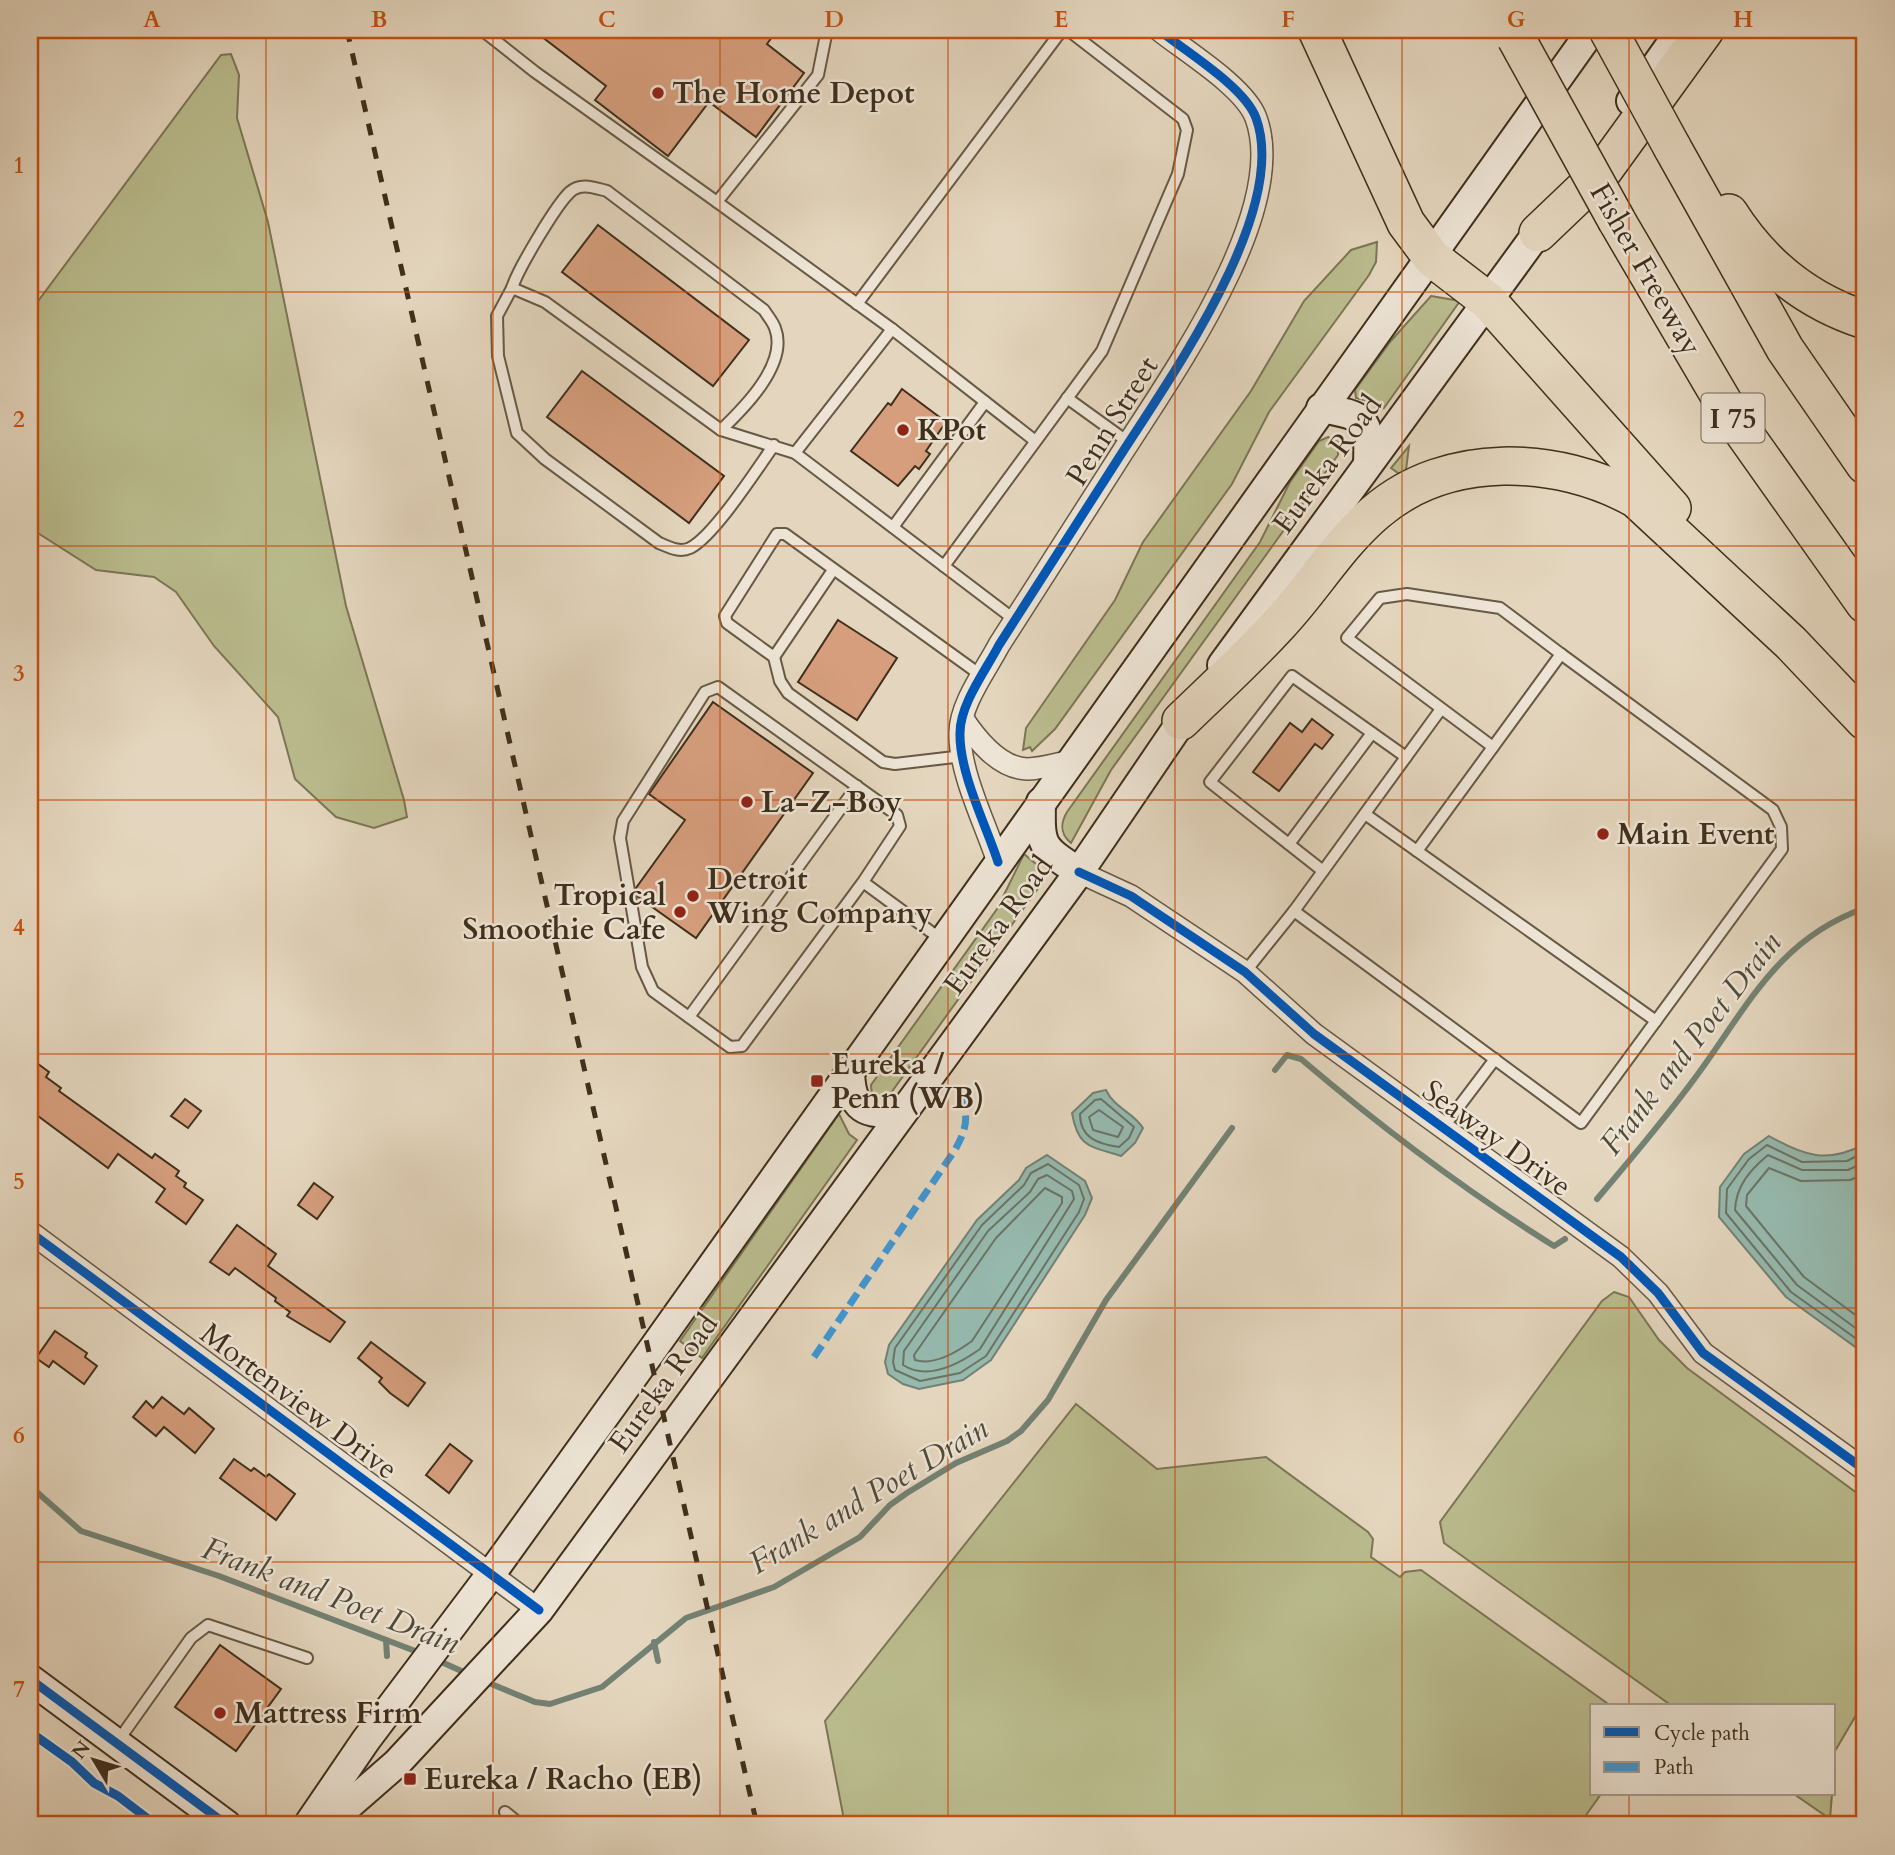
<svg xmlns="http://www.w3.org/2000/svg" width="1895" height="1855" viewBox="0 0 1895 1855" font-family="Cardo,serif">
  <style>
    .green { fill: #babc8e; stroke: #7c7655; stroke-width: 2 }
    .water { fill: #96b9ae; stroke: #738274; stroke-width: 2 }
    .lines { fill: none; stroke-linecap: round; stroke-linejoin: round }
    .shore { stroke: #6a7465; stroke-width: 2 }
    .stream { stroke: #738274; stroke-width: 6 }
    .building { fill: #d69e7d; stroke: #3f2f1c; stroke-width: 2 }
    .lane-casing { stroke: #685944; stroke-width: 14 }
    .street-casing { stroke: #685944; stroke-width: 24 }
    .secondary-casing { stroke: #3f2f1c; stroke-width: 32 }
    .highway-casing { stroke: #3f2f1c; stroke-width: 40 }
    .lane { stroke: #ede4d5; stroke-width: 10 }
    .street { stroke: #ede4d5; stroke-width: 21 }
    .secondary { stroke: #ede4d5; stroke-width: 28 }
    .highway { stroke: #e4d6be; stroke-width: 37 }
    .rail { stroke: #3f2f1c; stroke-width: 5; stroke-dasharray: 12 12; stroke-linecap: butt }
    .highway-bridge-casing { stroke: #3f2f1c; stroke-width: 40; stroke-linecap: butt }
    .highway-bridge { stroke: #e4d6be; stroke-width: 37 }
    .quiet { stroke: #3f97d4; stroke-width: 7; stroke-dasharray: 14 7; stroke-linecap: butt }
    .cycleway-casing { stroke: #ede4d5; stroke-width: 13 }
    .cycleway { stroke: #0057b8; stroke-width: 9 }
    .grid { fill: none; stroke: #c6510f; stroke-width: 2; stroke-opacity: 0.55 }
    .poi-dot { fill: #8f2418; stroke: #ede4d5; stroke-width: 2.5 }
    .labels { text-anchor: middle; stroke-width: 5; stroke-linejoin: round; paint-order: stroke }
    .shield { fill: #ede4d5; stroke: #736554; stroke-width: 2 }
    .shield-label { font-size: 28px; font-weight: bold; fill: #3f2f1c }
    .poi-label { font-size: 30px; font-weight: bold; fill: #3f2f1c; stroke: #ede4d5; text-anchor: start }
    .street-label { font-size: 30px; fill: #3f2f1c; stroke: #ede4d5 }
    .water-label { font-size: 32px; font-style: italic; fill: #504b39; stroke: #ede4d5 }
    .neatline { fill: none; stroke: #c6510f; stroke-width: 2.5 }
    .grid-label { font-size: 23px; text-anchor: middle; font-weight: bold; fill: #c6510f }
  </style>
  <rect width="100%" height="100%" fill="#e4d6be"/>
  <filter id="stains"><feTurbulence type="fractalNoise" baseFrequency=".00286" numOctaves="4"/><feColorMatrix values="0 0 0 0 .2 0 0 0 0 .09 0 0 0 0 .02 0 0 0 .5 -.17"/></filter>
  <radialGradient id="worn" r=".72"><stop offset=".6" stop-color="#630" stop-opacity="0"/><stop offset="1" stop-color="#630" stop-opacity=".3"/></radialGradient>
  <g class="green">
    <path d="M231 54 239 75 237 118 268 222 346 606 404 800 407 817 374 828 336 817 295 779 278 717 214 646 176 592 154 577 96 570 30 528V312L221 55Z"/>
    <path d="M1377 242 1376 262 1369 275 1269 412 1232 484 1055 729 1032 751 1030 747 1023 750 1026 728 1115 600 1143 542 1251 391 1304 301 1351 250Z"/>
    <path d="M1431 296 1460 301 1384 408 1379 410 1369 401 1356 398 1355 390 1390 342Z"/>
    <path d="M1328 437 1338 442V455L1111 770 1071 843C1060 834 1060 824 1067 812L1260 542 1290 482 1319 441Z"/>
    <path d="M1409 446 1405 478 1391 468Z"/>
    <path d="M1024 854 1036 864 1044 880 888 1097 882 1102 872 1096 871 1085 997 909Z"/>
    <path d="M839 1114 849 1134 857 1140 702 1358 680 1341Z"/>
    <path d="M1614 1292 1629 1297 1659 1340 1687 1368 1865 1499V1700L1835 1751 1834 1770V1706H1672L1444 1543 1440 1522 1602 1301Z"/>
    <path d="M1076 1404 1157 1469 1266 1457 1368 1532 1373 1539 1371 1557 1400 1577 1405 1572 1421 1570 1611 1706H1592V1794H1601L1579 1825H845L825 1721Z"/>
    <path d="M1794 1794H1832L1830 1819Z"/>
  </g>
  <g class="water">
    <path d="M1106 1090C1114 1108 1133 1112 1143 1128L1135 1143 1121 1156C1090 1146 1078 1148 1072 1113L1093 1093Z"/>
    <path d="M1769 1136C1804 1156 1827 1164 1865 1144V1354L1786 1297 1719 1217 1720 1187 1744 1154Z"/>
    <path d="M1047 1155 1085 1181 1092 1198 1085 1215 991 1360 963 1380 919 1389 903 1384 888 1374 885 1362 889 1345 977 1220 1019 1180 1026 1168Z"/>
  </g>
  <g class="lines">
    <g class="shore">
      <path d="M1101 1099 1134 1127 1129 1138 1119 1147C1098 1144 1080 1138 1080 1114L1095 1100Z"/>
      <path d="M1099 1110 1123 1127 1118 1137 1093 1130 1089 1117Z"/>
      <path d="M1865 1152 1847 1161 1802 1162 1767 1145 1749 1159 1727 1189 1726 1213 1791 1292 1865 1345"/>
      <path d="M1865 1162 1848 1170H1802L1768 1155C1750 1170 1736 1186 1735 1210L1797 1285 1865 1335"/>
      <path d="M1048 1164 1079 1185 1084 1199 1079 1212 986 1356 960 1373 920 1381 895 1370 893 1362 895 1348 982 1225 1024 1185 1031 1173Z"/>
      <path d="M1865 1174 1850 1180 1801 1181 1769 1168 1747 1195 1746 1206 1804 1277 1865 1322"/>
      <path d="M1047 1175 1072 1191 1074 1199 980 1349C959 1364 928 1381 903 1365L904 1351 988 1231 1030 1192 1038 1179Z"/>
      <path d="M1045 1188 1062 1197V1203L972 1341C957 1352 934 1366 915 1360L914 1355 996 1238Z"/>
    </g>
    <g class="stream">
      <path d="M1275 1070 1287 1055 1301 1059C1381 1127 1464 1190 1554 1246L1565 1239"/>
      <path d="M1597 1199C1631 1159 1664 1120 1695 1078 1747 1008 1777 939 1865 908"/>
      <path d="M30 1486 81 1531 219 1576 423 1654"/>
      <path d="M386 1640 387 1656"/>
      <path d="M654 1642 658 1661"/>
      <path d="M437 1660 468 1674"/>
      <path d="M484 1681 535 1702 550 1704 602 1687 686 1618 774 1587 860 1537 890 1505 907 1493 956 1463 1007 1441 1021 1431 1048 1400 1106 1300 1232 1128"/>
    </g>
  </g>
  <g class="building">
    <path d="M533 30H777L767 44 804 73 756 137 709 102 668 156 595 100 606 86Z"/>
    <path d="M598 225 749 340 713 386 562 272Z"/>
    <path d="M582 371 724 476 689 523 547 417Z"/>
    <path d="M902 389 946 422 926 451 930 454 919 469 915 466 898 486 851 451 888 403 891 405Z"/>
    <path d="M838 620 897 658 857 720 798 682Z"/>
    <path d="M713 702 813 773 696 938 638 897 636 888 685 820 649 794Z"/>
    <path d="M1312 719 1333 735 1322 749 1315 744 1279 791 1253 772 1290 723 1302 732Z"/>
    <path d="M30 1058 49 1072 46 1077 61 1088 59 1091 152 1158 155 1154 179 1171 176 1176 186 1183 184 1187 203 1200 186 1224 156 1202 165 1189 118 1154 108 1168 30 1110Z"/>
    <path d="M185 1099 201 1111 188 1128 171 1116Z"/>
    <path d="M314 1183 333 1197 317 1219 298 1205Z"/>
    <path d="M237 1225 276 1254 268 1266 345 1322 330 1342 287 1316 290 1312 275 1301 276 1298 235 1268 229 1275 210 1262Z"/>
    <path d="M55 1331 87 1353 85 1357 97 1366 84 1384 53 1361 49 1367 36 1358Z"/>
    <path d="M371 1342 425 1383 408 1406 390 1393 379 1382 382 1378 358 1358Z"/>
    <path d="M162 1397 184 1414 189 1408 214 1429 195 1453 164 1427 156 1436 133 1417 146 1401 153 1408Z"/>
    <path d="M450 1444 472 1461 449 1493 426 1475Z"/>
    <path d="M234 1459 251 1471 254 1468 266 1477 269 1474 295 1494 276 1520 220 1478Z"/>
    <path d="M220 1645 281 1689 236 1751 175 1707Z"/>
  </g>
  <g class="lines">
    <defs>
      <g id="lane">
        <path d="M482 30 535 72 717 202"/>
        <path d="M512 288C518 269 556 205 570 192 581 182 595 188 607 191L764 310C767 315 773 322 775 328 789 364 743 409 721 430"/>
        <path d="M857 304 1062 30"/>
        <path d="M892 329 1034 440"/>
        <path d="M1067 398 1128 442"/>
        <path d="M774 445C757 469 714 536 690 548 679 553 669 547 659 543L545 459 517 433 498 356 497 316 512 288 545 302 721 430 795 453 1015 620"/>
        <path d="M795 453 892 329 717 202 818 75 827 30"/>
        <path d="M893 527 985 402"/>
        <path d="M944 566 1102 351 1178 174 1187 130 1183 119 1068 30"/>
        <path d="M774 657 833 570"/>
        <path d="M1493 747 1347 638 1380 598 1407 594 1500 608 1561 654"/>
        <path d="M963 756 895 764 883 762 788 693 780 681 774 657 727 623 725 616 777 534H785L982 676"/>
        <path d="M1365 814 1656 1021"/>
        <path d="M1289 844 1372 733"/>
        <path d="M1323 871 1210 782 1292 676 1406 757"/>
        <path d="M863 882 742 1046 730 1047 653 991 642 967 620 838 623 821 705 692 718 687 897 815 900 826 863 882 942 940"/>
        <path d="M1294 911 1581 1123 1782 849 1781 827 1773 810 1561 654 1417 851"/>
        <path d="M1245 972 1294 911 1441 709"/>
        <path d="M689 1017 857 786"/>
        <path d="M1442 1129 1495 1059"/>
        <path d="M118 1741 191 1638 208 1625 307 1658"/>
        <path d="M505 1812 521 1825"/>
      </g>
      <g id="street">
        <path d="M963 719C977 740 999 768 1027 769 1041 769 1057 764 1071 761"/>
        <path d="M998 862C986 825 959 772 960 733 960 704 986 670 999 645 1037 586 1075 526 1113 467 1163 387 1291 214 1256 118 1245 87 1185 51 1159 30"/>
        <path d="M1079 872 1131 896 1245 972 1314 1034 1621 1257 1658 1293 1703 1353 1865 1470"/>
        <path d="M30 1232 539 1610"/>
      </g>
      <g id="secondary">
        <path d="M1631 101 1681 30"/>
        <path d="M1321 408C1365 416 1370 417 1368 463"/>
        <path d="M1222 665 1549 217"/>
        <path d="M1041 802C1040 847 1041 847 1079 872"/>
        <path d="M850 1070C851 1111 864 1114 902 1113"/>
        <path d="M30 1679 227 1825"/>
        <path d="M308 1825 366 1740 491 1574 650 1353 1592 30"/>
        <path d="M326 1825 397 1763 539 1610 1079 872 1192 706"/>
      </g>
      <g id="highway">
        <path d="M1317 30 1406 223 1432 258 1488 301 1672 508"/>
        <path d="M1672 147 1785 349 1865 465"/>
        <path d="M1729 213C1762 265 1806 301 1865 320"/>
        <path d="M1617 221 1729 412 1865 604"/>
        <path d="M1538 233 1603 171 1705 30"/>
        <path d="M1181 721C1214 689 1248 658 1279 624 1313 588 1338 544 1376 512 1447 451 1557 455 1636 499L1791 643 1865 721"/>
      </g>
    </defs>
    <use href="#lane" class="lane-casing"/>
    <use href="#street" class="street-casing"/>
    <use href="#secondary" class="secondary-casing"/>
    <use href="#highway" class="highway-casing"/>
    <use href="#lane" class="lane"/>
    <use href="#street" class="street"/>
    <use href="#secondary" class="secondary"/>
    <use href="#highway" class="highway"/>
    <path class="rail" d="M347 30 757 1825"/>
    <defs>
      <g id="highway-bridge">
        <path d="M1608 30 1672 147"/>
        <path d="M1516 38 1617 221"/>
      </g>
    </defs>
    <use href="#highway-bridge" class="highway-bridge-casing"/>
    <use href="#highway-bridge" class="highway-bridge"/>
    <path class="quiet" d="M814 1357 955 1150C965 1131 970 1119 961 1099"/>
    <defs>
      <g id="cycleway">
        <path d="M998 862C986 825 959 772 960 733 960 704 986 670 999 645 1037 586 1075 526 1113 467 1163 387 1291 214 1256 118 1245 87 1185 51 1159 30"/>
        <path d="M1079 872 1131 896 1245 972 1314 1034 1621 1257 1658 1293 1703 1353 1865 1470"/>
        <path d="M30 1232 539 1610"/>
        <path d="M30 1679 227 1825"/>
        <path d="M30 1732 72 1762 94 1783 118 1796 156 1825"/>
      </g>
    </defs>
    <use href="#cycleway" class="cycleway-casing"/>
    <use href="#cycleway" class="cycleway"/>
  </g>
  <path class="grid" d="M266 30V1825M493 30V1825M720 30V1825M948 30V1825M1175 30V1825M1402 30V1825M1629 30V1706M30 292H1865M30 546H1865M30 800H1865M30 1054H1865M30 1308H1865M30 1562H1865M1629 1794V1825"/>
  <g class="poi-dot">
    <circle cx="658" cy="93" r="7"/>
    <circle cx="903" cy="430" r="7"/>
    <circle cx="747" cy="802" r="7"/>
    <circle cx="1603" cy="834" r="7"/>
    <circle cx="693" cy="896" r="7"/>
    <circle cx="680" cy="912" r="7"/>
    <rect x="810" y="1074" width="14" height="14" rx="3.5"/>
    <circle cx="220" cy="1713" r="7"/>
    <rect x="403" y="1772" width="14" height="14" rx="3.5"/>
  </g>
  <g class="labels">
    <rect class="shield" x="1701.5" y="393.5" width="63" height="49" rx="5"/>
    <g class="shield-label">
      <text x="1733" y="428">I 75</text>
    </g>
    <g class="poi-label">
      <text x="672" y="103">The Home Depot</text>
      <text x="917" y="440">KPot</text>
      <text x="761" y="812">La-Z-Boy</text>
      <text x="1617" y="844">Main Event</text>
      <text x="707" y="889">Detroit<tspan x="707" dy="34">Wing Company</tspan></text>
      <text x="666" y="905" text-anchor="end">Tropical<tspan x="666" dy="34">Smoothie Cafe</tspan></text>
      <text x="831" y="1074">Eureka /<tspan x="831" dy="34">Penn (WB)</tspan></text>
      <text x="234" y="1723">Mattress Firm</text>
      <text x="424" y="1789">Eureka / Racho (EB)</text>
    </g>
    <g class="street-label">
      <text transform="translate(1646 269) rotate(60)" y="10">Fisher Freeway</text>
      <text transform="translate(1112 421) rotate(-58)" y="10">Penn Street</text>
      <text transform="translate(1327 464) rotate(-54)" y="10">Eureka Road</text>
      <text transform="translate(998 925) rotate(-54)" y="10">Eureka Road</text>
      <text transform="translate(1497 1138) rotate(36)" y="10">Seaway Drive</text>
      <text transform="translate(663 1383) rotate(-54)" y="10">Eureka Road</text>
      <text transform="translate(299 1401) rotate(37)" y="10">Mortenview Drive</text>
    </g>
    <g class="water-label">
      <text transform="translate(1690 1043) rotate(-52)" y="11">Frank and Poet Drain</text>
      <text transform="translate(868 1495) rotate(-31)" y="11">Frank and Poet Drain</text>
      <text transform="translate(331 1595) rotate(21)" y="11">Frank and Poet Drain</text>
    </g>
  </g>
  <rect width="1895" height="1855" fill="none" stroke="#e4d6be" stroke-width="77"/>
  <rect x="1590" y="1704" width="245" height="91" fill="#ede4d5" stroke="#a79c8b" stroke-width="2"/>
  <rect x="1604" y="1727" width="35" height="10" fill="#0057b8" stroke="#a79c8b" stroke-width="2"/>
  <text x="1654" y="1740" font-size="21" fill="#3f2f1c">Cycle path</text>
  <rect x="1604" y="1762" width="35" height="10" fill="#3f97d4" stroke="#a79c8b" stroke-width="2"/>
  <text x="1654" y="1774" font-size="21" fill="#3f2f1c">Path</text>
  <g transform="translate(94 1760) rotate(308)" stroke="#ede4d5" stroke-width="5" paint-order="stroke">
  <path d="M0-5L12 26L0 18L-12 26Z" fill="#3f2f1c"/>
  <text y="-10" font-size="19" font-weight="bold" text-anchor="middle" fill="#3f2f1c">N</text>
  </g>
  <rect x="38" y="38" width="1818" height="1778" class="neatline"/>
  <g class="grid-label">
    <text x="152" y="27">A</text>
    <text x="379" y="27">B</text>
    <text x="607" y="27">C</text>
    <text x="834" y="27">D</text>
    <text x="1061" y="27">E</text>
    <text x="1288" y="27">F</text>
    <text x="1516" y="27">G</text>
    <text x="1743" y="27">H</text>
    <text x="19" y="173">1</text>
    <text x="19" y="427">2</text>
    <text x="19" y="681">3</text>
    <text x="19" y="935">4</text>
    <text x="19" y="1189">5</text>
    <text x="19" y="1443">6</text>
    <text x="19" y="1697">7</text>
  </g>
  <rect width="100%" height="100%" filter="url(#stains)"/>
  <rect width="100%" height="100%" fill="url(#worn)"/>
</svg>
